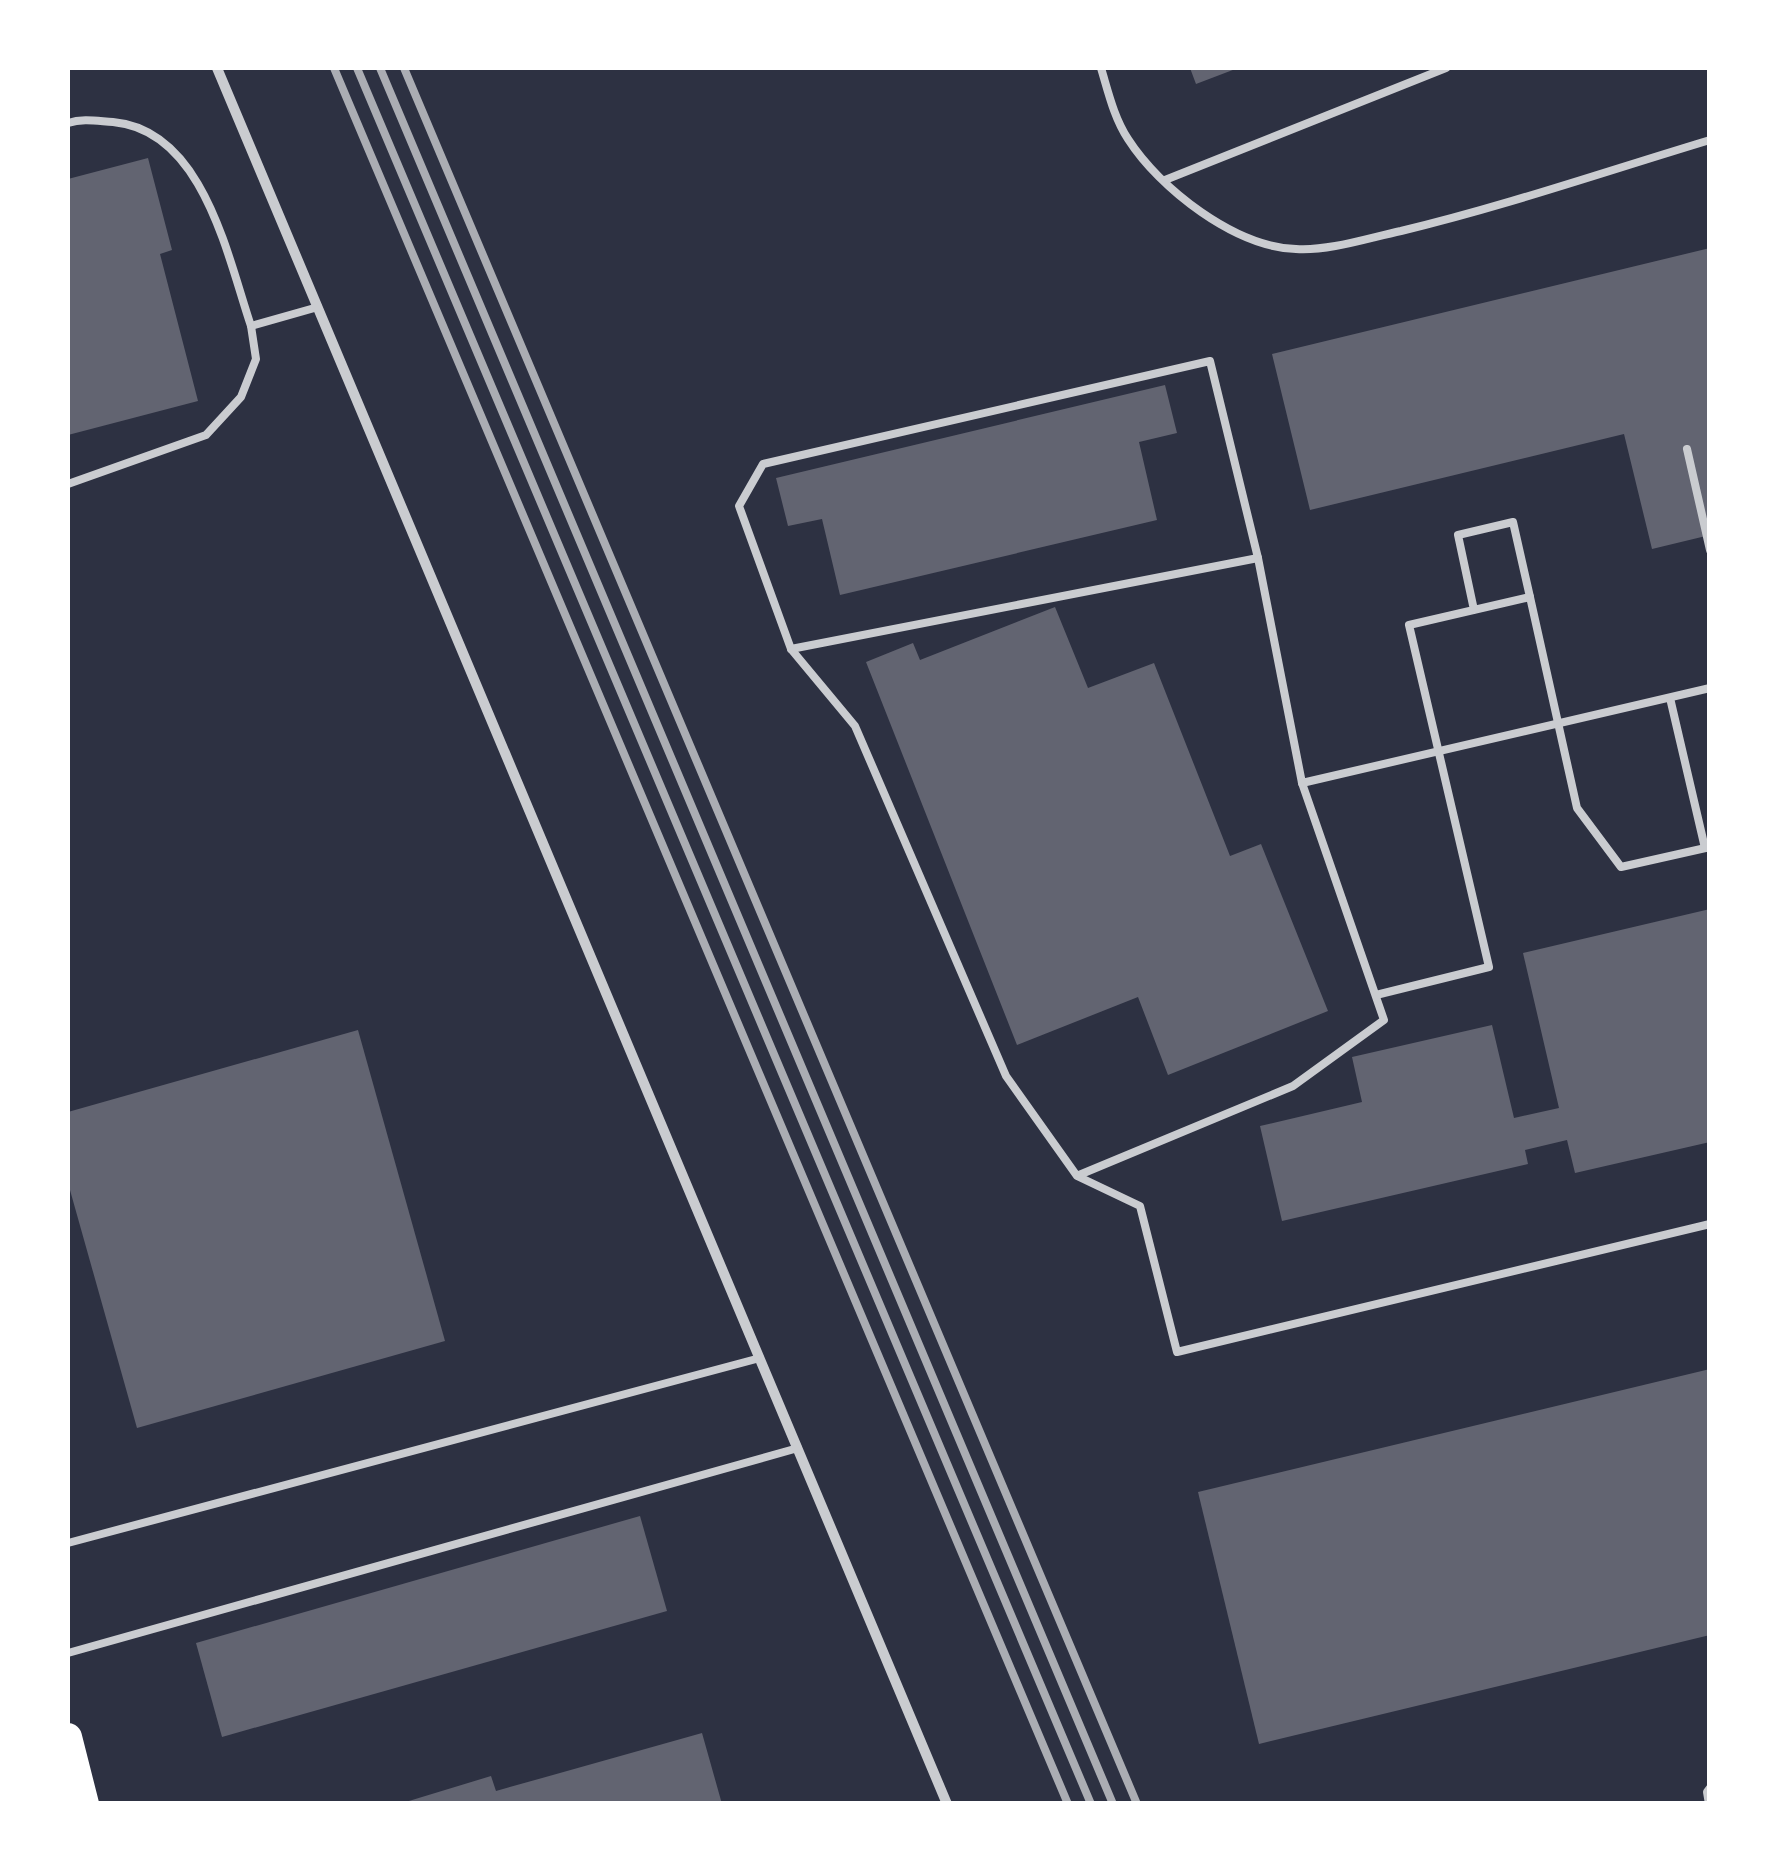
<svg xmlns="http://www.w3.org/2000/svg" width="1777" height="1871" viewBox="0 0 1777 1871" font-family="Manrope,sans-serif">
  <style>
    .building { fill: #626471 }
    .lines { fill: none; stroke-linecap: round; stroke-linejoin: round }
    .service { stroke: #caccd0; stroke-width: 8 }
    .minor { stroke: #caccd0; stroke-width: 10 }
    .trunk { stroke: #fff; stroke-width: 28 }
    .rail { stroke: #abadb3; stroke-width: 8 }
  </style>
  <rect width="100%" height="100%" fill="#2d3142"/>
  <g class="building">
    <path d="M1190 68H1238L1196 84Z"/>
    <path d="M148 158 172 250 160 254 198 401 68 435V179Z"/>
    <path d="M1710 248V535L1652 549 1624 434 1310 510 1272 354Z"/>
    <path d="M1165 385 1177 433 1139 442 1157 520 840 595 822 519 788 526 776 478Z"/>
    <path d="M1055 607 1088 688 1154 663 1230 856 1261 844 1328 1011 1168 1075 1138 997 1017 1045 866 662 913 643 920 660Z"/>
    <path d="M1710 909V1142L1575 1173 1567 1140 1525 1150 1528 1164 1282 1221 1260 1126 1362 1102 1352 1057 1492 1025 1514 1118 1559 1108 1523 953Z"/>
    <path d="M358 1030 445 1341 137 1428 68 1183V1112Z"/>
    <path d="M1710 1369V1635L1259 1744 1198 1492Z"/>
    <path d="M640 1516 667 1611 222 1737 196 1643Z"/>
    <path d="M702 1733 722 1804H399L491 1776 496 1791Z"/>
  </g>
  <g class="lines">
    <g class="service">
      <path d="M1101 68C1108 91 1114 118 1128 139 1160 189 1235 247 1296 249 1330 251 1368 238 1401 231 1505 206 1607 171 1710 140"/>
      <path d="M68 123C83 118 97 121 113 122 203 130 227 255 251 326L318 307"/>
      <path d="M1165 180 1446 68"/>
      <path d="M1687 449 1710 550"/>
      <path d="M68 484 206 435 241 397 256 359 251 326"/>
      <path d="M1530 597 1577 808 1621 867 1710 847"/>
      <path d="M791 649 1258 558"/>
      <path d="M1710 688 1302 783 1258 558 1210 361 763 464 739 506 791 649 855 726 1006 1076 1077 1176 1140 1206 1177 1352 1710 1224"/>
      <path d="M1670 698 1705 848"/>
      <path d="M1376 995 1489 967 1409 625 1530 597 1513 522 1458 535 1474 610"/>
      <path d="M1079 1175 1293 1086 1384 1020 1302 783"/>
      <path d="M68 1543 760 1358"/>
      <path d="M68 1653 798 1448"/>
      <path d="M1709 1804 1707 1792 1710 1788"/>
    </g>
    <path class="minor" d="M217 68 947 1804"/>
    <path class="trunk" d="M68 1737 85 1804"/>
    <g class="rail">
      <path d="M334 68 1068 1804"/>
      <path d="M357 68 1091 1804"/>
      <path d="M380 68 1113 1804"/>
      <path d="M404 68 1137 1804"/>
    </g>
  </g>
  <rect width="1777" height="1871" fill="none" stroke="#ffffff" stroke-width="140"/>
</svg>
